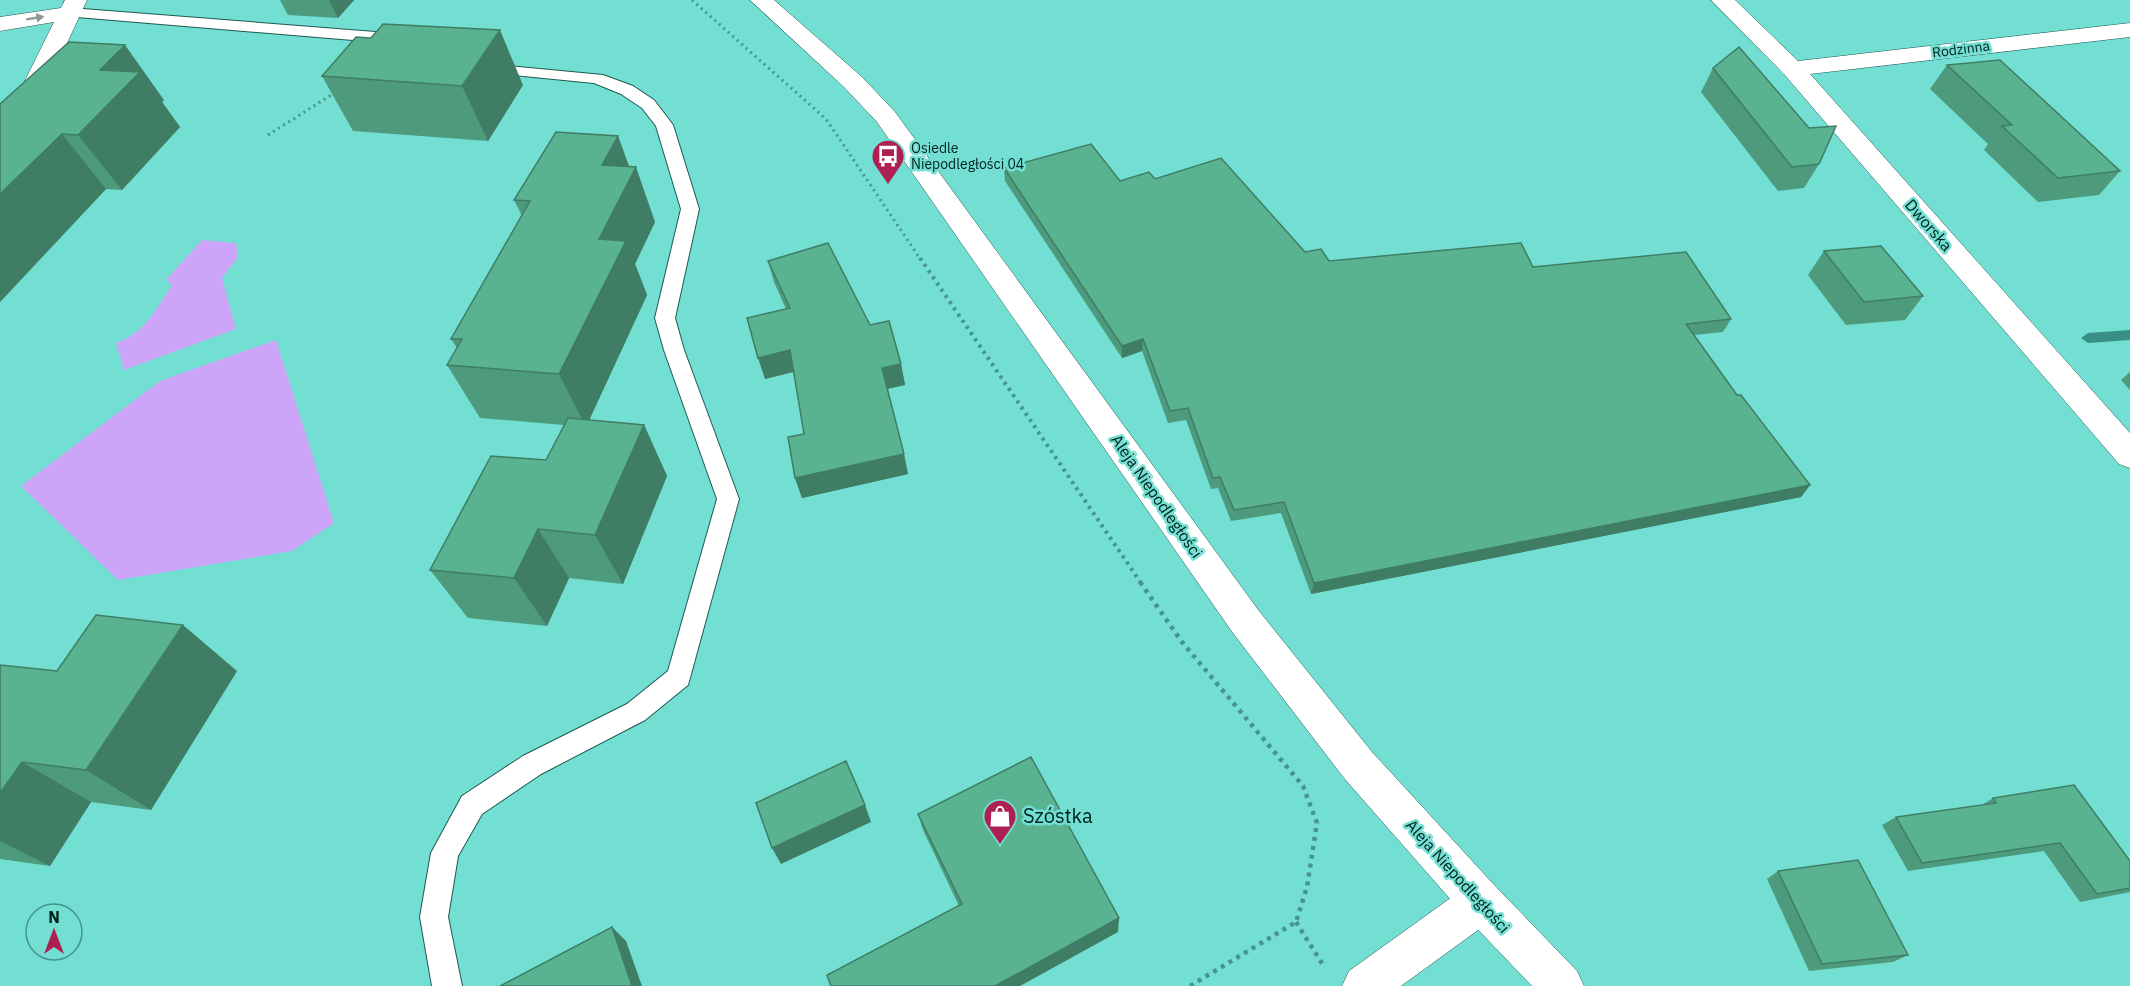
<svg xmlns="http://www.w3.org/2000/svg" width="2130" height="986" viewBox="0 0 2130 986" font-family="'IBM Plex Sans',sans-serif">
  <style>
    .green { fill: #cda5f8 }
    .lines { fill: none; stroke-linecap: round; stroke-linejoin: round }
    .stream { fill: #378f85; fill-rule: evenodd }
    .lane-casing { stroke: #1f5953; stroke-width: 2 }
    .street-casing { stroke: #1f5953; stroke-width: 1 }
    .secondary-casing { stroke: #1f5953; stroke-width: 1 }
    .path-far2 { stroke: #46958c; stroke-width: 3; stroke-dasharray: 2 4; stroke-linecap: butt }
    .path-far1 { stroke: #46958c; stroke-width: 4; stroke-dasharray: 3 4.5; stroke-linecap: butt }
    .path { stroke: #46958c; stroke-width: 4.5; stroke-dasharray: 4 5; stroke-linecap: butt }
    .lane { fill: #fff; fill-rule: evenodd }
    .street { fill: #fff; fill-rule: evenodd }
    .secondary { fill: #fff; fill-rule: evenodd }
    .wall { fill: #4d9a7c }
    .shaded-wall { fill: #3f7d65 }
    .building { fill: #5ab390; stroke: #3f7d65; stroke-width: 1.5 }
    .oneway { fill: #8c9b99 }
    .labels { text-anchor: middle; stroke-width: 5; stroke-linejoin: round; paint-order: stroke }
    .far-street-label { font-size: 14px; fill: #00201d; stroke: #73dfd2 }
    .far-poi-label { font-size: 14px; fill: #00201d; stroke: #73dfd2; text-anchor: start }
    .street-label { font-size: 16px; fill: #00201d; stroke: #73dfd2 }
    .near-poi-label { font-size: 20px; fill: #00201d; stroke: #73dfd2; text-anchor: start }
  </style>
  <rect width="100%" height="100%" fill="#73dfd2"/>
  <g class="green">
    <path d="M202 240 236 243 238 257 222 278 236 329 124 370 116 343C144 334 156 309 172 285L166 280Z"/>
    <path d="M276 340 334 523 292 551 118 580 21 486 160 381Z"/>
  </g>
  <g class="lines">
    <path class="stream" d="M2130 330V340L2088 343 2081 338 2088 333Z"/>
    <defs>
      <g id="lane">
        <path d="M70 8 401 34 409 39 401 44 65 16 62 13Z"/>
        <path d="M488 64 603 75 633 86 654 100 673 125 699 209 675 318 684 350 739 499 688 685 645 720 541 774 482 814 458 856 448 917 462 986H432L420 917 431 853 462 796 523 756 627 704 668 671 717 499 664 350 655 318 681 209 656 126 642 108 621 94 594 83 482 72 480 69 482 66Z"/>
      </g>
      <g id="street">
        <path d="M65 0H87L35 112 13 154 9 160 0 162V131L54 22 0 31V17L61 8Z"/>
        <path d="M1711 0H1735L1798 61 2130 23V37L1810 74 2130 433V468L2119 464 1784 74Z"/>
        <path d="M1481 881 1496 887 1502 902 1496 917 1401 986H1342L1349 971 1466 887Z"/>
      </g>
      <path id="secondary" d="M750 0H774L862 77 895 112 1259 611 1372 752 1496 887 1577 971 1584 986H1532L1466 917 1344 778 1233 633 877 122 844 87Z"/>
    </defs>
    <use href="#lane" class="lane-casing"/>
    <use href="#street" class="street-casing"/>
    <use href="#secondary" class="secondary-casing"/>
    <g class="path-far2">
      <path d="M692 0 826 119 921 260"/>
      <path d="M268 135 336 92"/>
    </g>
    <path class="path-far1" d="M920 258 1141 583"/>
    <g class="path">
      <path d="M1140 582 1182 642 1303 786 1317 823 1307 887 1296 922 1190 986"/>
      <path d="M1296 922 1323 965"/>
    </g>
    <use href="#lane" class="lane"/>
    <use href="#street" class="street"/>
    <use href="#secondary" class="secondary"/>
  </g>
  <g class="wall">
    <path d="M280 0H354L338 18 288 15Z"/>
    <path d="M1947 65 2120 171 2099 195 2038 202 1984 150 1988 144 1930 89Z"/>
    <path d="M1713 68 1819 164 1804 188 1778 191 1701 92Z"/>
    <path d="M322 76 523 85 488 141 353 131Z"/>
    <path d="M164 100 162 102 180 127 122 190 106 189 0 302V104Z"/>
    <path d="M618 136 629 166 655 222 635 264 647 295 589 420 644 425 667 476 623 584 569 578 547 626 468 618 430 570 546 460 564 425 480 418 447 365 457 348 451 339 522 216 514 200Z"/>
    <path d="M1004 168 1120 181 1155 179 1305 252 1329 261 1533 267 1731 319 1723 332 1694 335 1737 395 1810 485 1801 497 1311 594 1281 513 1231 521 1218 488 1211 489 1186 420 1168 423 1142 351 1122 358 1005 181Z"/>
    <path d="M1824 251 1923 296 1905 320 1846 325 1808 275Z"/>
    <path d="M768 261 870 325 901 364 905 385 887 389 908 474 802 498 795 478 804 434 794 372 765 379 786 309 774 282Z"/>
    <path d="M2130 372V390L2121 380Z"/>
    <path d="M0 665 57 671H237L151 810 91 802 50 866 0 859Z"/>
    <path d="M1993 798 2130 861V892L2080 902 2044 851 1908 871 1882 825 1896 817 1982 805Z"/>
    <path d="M918 814 1118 932 959 906 923 830Z"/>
    <path d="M1778 871 1908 955 1893 962 1809 971 1767 879Z"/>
  </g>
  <g class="shaded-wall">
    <path d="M329 0H354L338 18Z"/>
    <path d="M500 30 523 85 488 141 462 86Z"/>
    <path d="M125 45 164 100 162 102 180 127 122 190 78 135 100 70Z"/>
    <path d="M62 134 106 189 0 302V194Z"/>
    <path d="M618 136 632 175 636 167 655 222 635 264 647 295 586 427 559 374 599 239 602 165Z"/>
    <path d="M1143 339 1142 351 1122 358V346Z"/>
    <path d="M790 350 796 371 765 379 758 358Z"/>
    <path d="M901 364 905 385 886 389 882 368Z"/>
    <path d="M644 425 667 476 623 584 595 535Z"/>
    <path d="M904 454 908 474 802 498 795 478Z"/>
    <path d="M1810 485 1801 497 1311 594 1314 583Z"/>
    <path d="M538 529 569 578 547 626 514 578Z"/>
    <path d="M183 625 237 671 151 810 86 770Z"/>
    <path d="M22 762 91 802 50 866 0 841V793Z"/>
    <path d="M865 805 871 822 781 864 772 848Z"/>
    <path d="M1119 918 1118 932 1020 986H995Z"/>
    <path d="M612 927 626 941 642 986H632Z"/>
  </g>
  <g class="building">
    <path d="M383 24 500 30 462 86 322 76 356 37 371 38Z"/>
    <path d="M69 42 125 45 100 70 140 72 78 135 62 134 0 194V104Z"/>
    <path d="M1739 47 1809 128 1836 126 1819 164 1792 167 1713 68Z"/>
    <path d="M2000 60 2120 171 2058 178 2002 126 2012 125 1947 65Z"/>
    <path d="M556 132 618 136 602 165 636 167 599 239 626 241 559 374 447 365 462 339H451L530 201 514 200Z"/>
    <path d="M1091 144 1120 181 1149 172 1155 179 1221 158 1305 252 1321 249 1329 261 1521 243 1533 267 1686 252 1731 319 1686 324 1737 395H1741L1810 485 1314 583 1284 502 1234 510 1220 477 1213 478 1188 408 1170 411 1143 339 1122 346 1004 168Z"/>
    <path d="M828 243 870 325 889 321 901 364 882 368 904 454 795 478 788 437 804 434 790 350 758 358 747 318 790 308 768 261Z"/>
    <path d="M1881 246 1923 296 1864 302 1824 251Z"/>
    <path d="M568 418 644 425 595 535 538 529 514 578 430 570 491 456 546 460Z"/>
    <path d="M96 615 183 625 86 770 22 762 0 793V665L57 671Z"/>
    <path d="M1031 757 1119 918 995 986H831L827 975 962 904 918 814Z"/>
    <path d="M846 761 865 805 772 848 756 803Z"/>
    <path d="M2074 785 2130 861V888L2097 894 2060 843 1922 863 1896 817 1996 803 1993 798Z"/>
    <path d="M1858 860 1908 955 1822 964 1778 871Z"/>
    <path d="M612 927 632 986H500Z"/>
  </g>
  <defs><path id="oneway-solid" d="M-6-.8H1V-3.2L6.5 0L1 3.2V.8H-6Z" transform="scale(1.5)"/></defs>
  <use class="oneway" href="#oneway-solid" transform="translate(35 18) rotate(-9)"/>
  <defs>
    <symbol id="bus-pin" viewBox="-11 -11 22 30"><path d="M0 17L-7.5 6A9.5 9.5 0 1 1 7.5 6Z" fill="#ae1f54" stroke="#73dfd2"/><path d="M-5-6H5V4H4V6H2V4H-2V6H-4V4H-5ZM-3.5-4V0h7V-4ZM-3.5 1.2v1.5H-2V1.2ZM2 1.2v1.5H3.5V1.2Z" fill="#fff"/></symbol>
    <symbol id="shop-pin" viewBox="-11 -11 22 30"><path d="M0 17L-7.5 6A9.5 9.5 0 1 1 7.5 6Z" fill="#ae1f54" stroke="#73dfd2"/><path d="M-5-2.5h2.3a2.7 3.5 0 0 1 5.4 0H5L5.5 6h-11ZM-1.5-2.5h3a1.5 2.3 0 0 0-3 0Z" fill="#fff"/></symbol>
  </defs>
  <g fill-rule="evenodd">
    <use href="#bus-pin" x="869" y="137" width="38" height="52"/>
    <use href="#shop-pin" x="981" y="797" width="38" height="52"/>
  </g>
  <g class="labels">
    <g class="far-street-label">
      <text transform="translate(1961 49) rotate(-7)" y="5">Rodzinna</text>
    </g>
    <g class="far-poi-label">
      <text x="911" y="153">Osiedle<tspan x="911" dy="16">Niepodległości 04</tspan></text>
    </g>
    <g class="street-label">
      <text transform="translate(1929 225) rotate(49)" y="6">Dworska</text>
      <text transform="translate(1157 496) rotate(55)" y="6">Aleja Niepodległości</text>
      <text transform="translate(1458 876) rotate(48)" y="6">Aleja Niepodległości</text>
    </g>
    <g class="near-poi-label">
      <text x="1023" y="823">Szóstka</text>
    </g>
  </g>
  <g transform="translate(54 932)"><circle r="28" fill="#73dfd2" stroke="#45938a" stroke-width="1.5"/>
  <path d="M0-4.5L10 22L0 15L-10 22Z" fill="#ae1f54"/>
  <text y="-9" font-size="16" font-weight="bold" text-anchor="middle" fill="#00201d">N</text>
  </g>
</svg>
